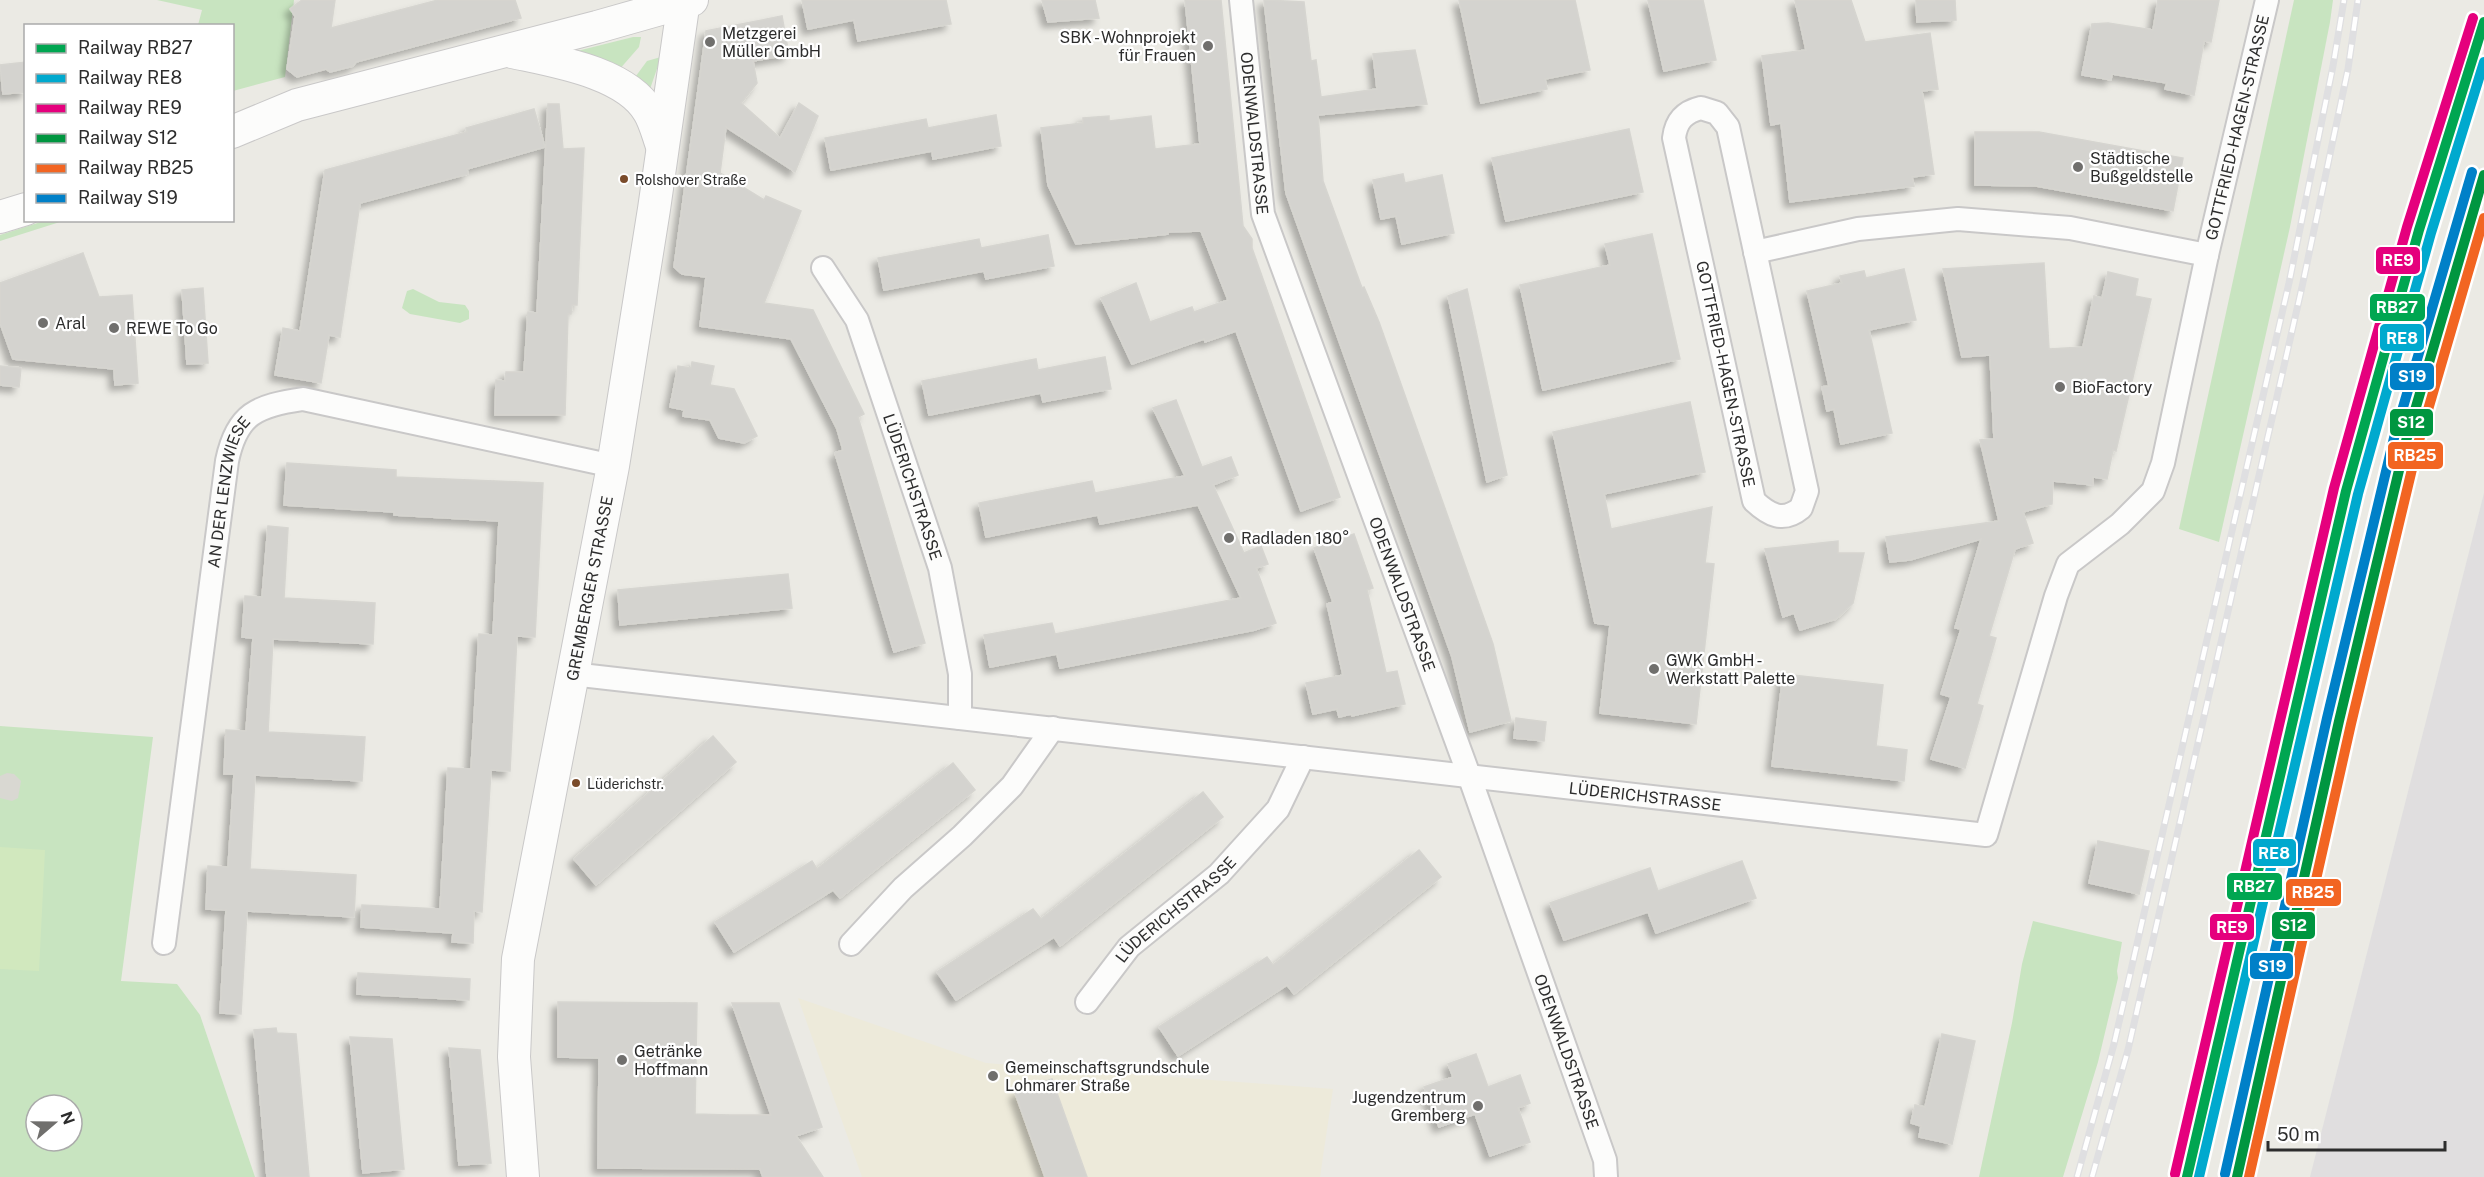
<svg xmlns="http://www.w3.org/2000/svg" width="2484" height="1177" viewBox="0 0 2484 1177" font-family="'Public Sans',sans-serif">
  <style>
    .industrial { fill: #e0dedf }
    .education { fill: #edeada }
    .green { fill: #c8e4c0; fill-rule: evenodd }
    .pitch { fill: #d1e8be }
    .plaza { fill: #d9d8d2 }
    .building { fill: #d4d3cf; stroke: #d6d5d0; stroke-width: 1.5; filter: url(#shadow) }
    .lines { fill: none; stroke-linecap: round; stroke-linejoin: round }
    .street-casing { stroke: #c9c8c8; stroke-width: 26 }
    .secondary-casing { stroke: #c9c8c8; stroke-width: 34 }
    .street { stroke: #fcfcfb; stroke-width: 22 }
    .secondary { stroke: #fcfcfb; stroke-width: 32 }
    .rail-casing { stroke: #dfdfe1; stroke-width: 7 }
    .rail { stroke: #fff; stroke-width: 4.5; stroke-dasharray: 14; stroke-linecap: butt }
    .rail-1-casing { stroke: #fff; stroke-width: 15 }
    .rail-2-casing { stroke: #fff; stroke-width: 15 }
    .rail-3-casing { stroke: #fff; stroke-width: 15 }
    .rail-4-casing { stroke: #fff; stroke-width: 15 }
    .rail-5-casing { stroke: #fff; stroke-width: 15 }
    .rail-6-casing { stroke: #fff; stroke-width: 15 }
    .rail-1 { stroke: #00a651; stroke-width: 10 }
    .rail-2 { stroke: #00a9ce; stroke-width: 10 }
    .rail-3 { stroke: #e5007d; stroke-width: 10 }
    .rail-4 { stroke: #009640; stroke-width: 10 }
    .rail-5 { stroke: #f26522; stroke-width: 10 }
    .rail-6 { stroke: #0080c8; stroke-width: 10 }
    .poi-dot { fill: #706f6d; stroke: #fff; stroke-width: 2 }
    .bus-dot { fill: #7a4b2a; stroke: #fff; stroke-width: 2 }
    .labels { text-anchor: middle; stroke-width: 4.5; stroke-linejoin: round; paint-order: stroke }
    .bus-label { font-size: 14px; fill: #2d2d2d; stroke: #fff; text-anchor: start }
    .poi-label { font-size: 16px; fill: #2d2d2d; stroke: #fff; text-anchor: start }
    .street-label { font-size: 16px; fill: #2d2d2d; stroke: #fff }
    .line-badge { stroke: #fff; stroke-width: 2 }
    .badge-label { font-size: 16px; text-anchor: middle; font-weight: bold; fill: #fff }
  </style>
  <defs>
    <filter id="shadow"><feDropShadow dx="-5.5" dy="5.5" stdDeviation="3" flood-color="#0004"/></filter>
  </defs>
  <rect width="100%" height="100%" fill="#ebeae4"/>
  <path class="industrial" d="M2484 493V1177H2310Z"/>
  <path class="education" d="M798 998 986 1063 1333 1089 1320 1177H862Z"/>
  <g class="green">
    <path d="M157 0H294L285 77 233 91 232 26 198 25 202 10Z"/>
    <path d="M2294 0H2333L2330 22 2290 227 2219 542 2179 529Z"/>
    <path d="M633 37H641L639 47 618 71 569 53Z"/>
    <path d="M661 57 650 89 633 80 647 61Z"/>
    <path d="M47 220 63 221 0 241V235Z"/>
    <path d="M413 289 439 302 465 305 469 311V319L460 323 410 314 402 308 407 291Z"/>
    <path d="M0 726 153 737 121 981 177 984 200 1015 255 1177H0ZM36 1105H72V1141H36Z"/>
    <path d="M2033 921 2122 942 2117 971 2118 978 2098 1062 2063 1177H1979L2012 1023 2022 964Z"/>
  </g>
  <path class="pitch" d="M0 847 45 850 39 971 0 969Z"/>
  <path class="plaza" d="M7 773 14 774 21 781 18 798 12 801 0 798V776Z"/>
  <g class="building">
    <path d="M302 0H335L331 28 438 0H515L521 18 356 62 353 66 330 72 326 69 297 77 287 69 295 16 290 9Z"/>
    <path d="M802 0H946L951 24 858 41 854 20 808 29Z"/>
    <path d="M1042 0H1095L1099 18 1048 22Z"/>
    <path d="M1185 0H1221L1243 226 1252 239V248L1340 497 1301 511 1236 331 1205 342 1204 339 1132 364 1101 298 1136 283 1150 322 1192 307 1194 312 1228 300 1201 231 1168 232V234L1076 244 1048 185 1041 128 1083 123V118L1109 116V121L1151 116 1155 149 1200 144Z"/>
    <path d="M1264 0 1304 2 1311 61 1316 60 1321 97 1377 89 1373 54 1415 50 1427 104 1318 115 1323 181 1362 288 1364 287 1379 322 1493 644 1511 721 1470 732 1452 657 1286 193Z"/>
    <path d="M1459 0H1575L1590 70 1545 79 1547 89 1481 103Z"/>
    <path d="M1648 0H1703L1716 60 1664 71Z"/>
    <path d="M1795 0H1851L1865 42 1930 33 1938 89 1922 91 1934 174 1912 177 1914 186 1790 202 1781 123 1771 125 1762 56 1806 50Z"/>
    <path d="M1916 0H1955L1956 20 1917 22Z"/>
    <path d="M2158 0H2219L2211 42 2204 41 2194 95 2165 89 2167 83 2112 74 2111 80 2082 75 2092 24 2108 23 2153 30Z"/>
    <path d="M782 16 789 55 753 61 757 83 741 103 780 138 799 103 818 116 795 172 726 127 720 173 764 200 766 196 801 211 764 303 813 310 864 414 858 417 925 643 894 652 835 453 843 450 837 429 791 339 700 326 706 277 682 274 674 267 706 31Z"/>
    <path d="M26 62V92L3 94 0 65Z"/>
    <path d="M548 104H559L563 149 584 148 577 305H572L571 314H568L565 415H495L496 380 505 381 506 372H524L528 312 537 313Z"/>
    <path d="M534 109 545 147 467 169 468 174 360 203 340 337 329 335 321 383 275 375 283 328 300 331 325 170 467 132 466 128Z"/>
    <path d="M996 115 1001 146 933 159 932 151 831 170 825 138 926 119 928 128Z"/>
    <path d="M1629 129 1643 192 1506 221 1492 158Z"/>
    <path d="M1975 132H2039L2183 158 2173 211 2036 186 1975 185Z"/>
    <path d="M1403 174 1405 183 1442 175 1454 233 1402 244 1396 216 1381 219 1373 180Z"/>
    <path d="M1652 234 1680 359 1543 390 1520 285 1610 265 1605 244Z"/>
    <path d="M1048 235 1054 266 986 279 984 271 884 290 878 258 979 239 981 248Z"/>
    <path d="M83 253 99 297 132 295 138 383 115 385 114 369 13 359 0 323V283Z"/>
    <path d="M2044 263 2049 349 2083 347 2094 296 2102 298 2108 272 2138 279 2135 296 2151 299 2116 451 2113 450 2107 479 2093 477V485L2053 481 2052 504 2023 512 2033 543 2015 549 1989 636 1996 638 1977 704 1983 706 1965 768 1931 759 1951 697 1941 694 1961 629 1955 628 1981 539 1910 560 1890 562 1886 537 1999 521 1980 440 1994 439 1990 355 1962 357 1943 269Z"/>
    <path d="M1904 269 1916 320 1869 330 1892 433 1841 444 1834 409 1827 411 1822 387 1829 386 1807 291 1842 283 1840 276 1864 271 1866 278Z"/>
    <path d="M203 288 208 363 187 364 182 290Z"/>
    <path d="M1467 289 1507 475 1487 482 1448 296Z"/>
    <path d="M1105 357 1111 389 1043 402 1041 393 929 415 922 381 1036 359 1038 370Z"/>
    <path d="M692 362 714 366 710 385 734 389 757 436 744 443 719 438 710 420 683 416 684 410 670 407 678 366 691 368Z"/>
    <path d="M0 366 21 368 19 387 0 385Z"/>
    <path d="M1176 400 1202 467 1231 457 1238 475 1213 485 1244 553 1261 546 1268 564 1256 568 1276 623 1255 630 1060 668 1057 654 990 667 984 635 1052 623 1055 634 1241 598 1198 505 1100 524 1098 515 986 537 979 503 1092 481 1095 493 1185 476 1153 408Z"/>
    <path d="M1690 402 1705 472 1604 494 1611 529 1712 507 1705 563 1714 564 1696 724 1600 713 1610 625 1595 623 1553 432Z"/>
    <path d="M287 463 396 470V477L543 483 535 637 517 636 510 771 491 770 482 912 474 911 473 943 452 942 453 933 361 927 362 905 440 909 448 768 471 769 479 634 493 635 499 521 394 515V512L284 505Z"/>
    <path d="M268 526 288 528 284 598 375 603 373 644 273 639 268 732 365 737 362 781 255 775 250 869 356 875 354 917 247 911 241 1014 220 1013 226 910 206 909 208 866 228 867 234 774H224L226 730 246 731 253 638 242 637 245 596 262 597Z"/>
    <path d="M1354 534 1373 588 1367 590 1386 673 1397 671 1405 704 1352 716 1351 714 1339 717 1337 709 1313 714 1306 683 1343 675 1327 604 1333 602 1314 548Z"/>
    <path d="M1838 541V553H1864L1853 603 1836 619 1800 630 1794 613 1783 617 1765 549Z"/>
    <path d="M788 574 792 608 620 625 618 590Z"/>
    <path d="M1783 674 1883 685 1876 746 1907 750 1904 781 1772 766Z"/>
    <path d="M1516 718 1546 722 1544 741 1514 738Z"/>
    <path d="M713 736 736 762 596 885 574 859Z"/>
    <path d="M953 763 975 790 840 898 833 890 734 952 715 922 812 861 817 869Z"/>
    <path d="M1203 792 1223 817 1060 946 1054 937 956 1000 937 972 1033 909 1041 919Z"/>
    <path d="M2098 841 2149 851 2139 894 2089 883Z"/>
    <path d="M1419 850 1441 877 1294 994 1287 985 1178 1056 1159 1027 1267 957 1273 965Z"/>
    <path d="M1742 861 1756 898 1656 933 1648 912 1564 940 1550 903 1650 868 1658 891Z"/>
    <path d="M358 973 470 979 469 1000 357 994Z"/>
    <path d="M558 1002 697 1003 695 1114 730 1115H771L732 1003H779L822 1127 796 1136 823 1177H763L760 1169 598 1168 599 1058 558 1057Z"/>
    <path d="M276 1028 277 1033 296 1034 309 1177H267L254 1030Z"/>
    <path d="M1942 1034 1975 1041 1952 1144 1919 1137 1921 1126 1911 1123 1915 1105 1925 1107Z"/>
    <path d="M350 1037 392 1039 404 1169 363 1173Z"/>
    <path d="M449 1048 480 1050 491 1163 459 1165Z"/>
    <path d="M1476 1054 1488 1087 1520 1075 1530 1103 1518 1108 1530 1142 1490 1156 1475 1114 1439 1127 1424 1087 1453 1077 1448 1064Z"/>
    <path d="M1052 1079 1087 1177H1045L1015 1093Z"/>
  </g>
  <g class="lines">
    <defs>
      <g id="street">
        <path id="s1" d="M1241 0 1263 214 1470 778 1605 1160 1606 1177"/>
        <path d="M1701 108 1717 113 1728 127 1807 491 1801 508C1783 523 1769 515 1754 501L1674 138C1676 121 1684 112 1701 108Z"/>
        <path d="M1755 252 1858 229 1958 219 2070 228 2207 255"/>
        <path id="s2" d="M823 268 857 320 940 568 960 674V718"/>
        <path id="s3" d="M572 674 1986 835 2056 596 2068 564 2120 524 2153 491 2163 463 2207 255 2267 0"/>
        <path id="s4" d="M164 943 227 461C237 413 257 406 303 399L613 466"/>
        <path d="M851 944 903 888 962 836 1012 786 1053 728"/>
        <path id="s5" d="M1087 1002 1129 947 1219 874 1278 809 1303 757"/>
      </g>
      <g id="secondary">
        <path d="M512 52C553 61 626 72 649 112 655 122 658 135 662 146"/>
        <path d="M232 132 297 105 597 27 692 0"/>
        <path d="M0 217 26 209"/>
        <path id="s6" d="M523 1177 514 1057 518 959 613 466 654 209 684 0"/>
      </g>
    </defs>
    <use href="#street" class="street-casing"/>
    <use href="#secondary" class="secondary-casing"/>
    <use href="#street" class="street"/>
    <use href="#secondary" class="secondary"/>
    <defs>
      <g id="rail">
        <path d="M2077 1177 2114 1044 2289 283 2333 66 2344 0"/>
        <path d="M2092 1177 2128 1050 2302 287 2348 69 2358 0"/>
      </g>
    </defs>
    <use href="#rail" class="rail-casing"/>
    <use href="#rail" class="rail"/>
    <defs>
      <path id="rail-1" d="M2187 1177 2346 491 2419 230 2484 22"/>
      <path id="rail-2" d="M2199 1177 2358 494 2431 233 2484 62"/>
      <path id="rail-3" d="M2175 1174 2334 488 2407 227 2473 18"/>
      <path id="rail-4" d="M2237 1177 2339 721 2406 441 2484 175"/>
      <path id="rail-5" d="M2249 1177 2351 724 2418 444 2484 218"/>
      <path id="rail-6" d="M2225 1174 2327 718 2394 438 2472 172"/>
    </defs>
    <use href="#rail-1" class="rail-1-casing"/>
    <use href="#rail-2" class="rail-2-casing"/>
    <use href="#rail-3" class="rail-3-casing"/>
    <use href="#rail-4" class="rail-4-casing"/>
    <use href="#rail-5" class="rail-5-casing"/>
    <use href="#rail-6" class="rail-6-casing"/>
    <use href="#rail-1" class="rail-1"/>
    <use href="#rail-2" class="rail-2"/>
    <use href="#rail-3" class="rail-3"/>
    <use href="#rail-4" class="rail-4"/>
    <use href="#rail-5" class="rail-5"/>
    <use href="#rail-6" class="rail-6"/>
  </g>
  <g class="poi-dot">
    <circle cx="710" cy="42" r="6"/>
    <circle cx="1208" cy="46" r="6"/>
    <circle cx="2078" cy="167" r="6"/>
    <circle cx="43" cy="323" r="6"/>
    <circle cx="114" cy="328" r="6"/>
    <circle cx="2060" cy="387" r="6"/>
    <circle cx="1229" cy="538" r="6"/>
    <circle cx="1654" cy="669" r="6"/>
    <circle cx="622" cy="1060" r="6"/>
    <circle cx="993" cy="1076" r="6"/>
    <circle cx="1478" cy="1106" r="6"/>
  </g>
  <g class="bus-dot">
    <circle cx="624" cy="179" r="5"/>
    <circle cx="576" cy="783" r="5"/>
  </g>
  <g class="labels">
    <g class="bus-label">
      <text x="635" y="185">Rolshover Straße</text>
      <text x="587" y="789">Lüderichstr.</text>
    </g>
    <g class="poi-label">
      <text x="722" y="39">Metzgerei<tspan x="722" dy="18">Müller GmbH</tspan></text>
      <text x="1196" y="43" text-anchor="end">SBK - Wohnprojekt<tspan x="1196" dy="18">für Frauen</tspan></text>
      <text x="2090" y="164">Städtische<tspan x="2090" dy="18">Bußgeldstelle</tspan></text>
      <text x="55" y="329">Aral</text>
      <text x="126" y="334">REWE To Go</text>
      <text x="2072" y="393">BioFactory</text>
      <text x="1241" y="544">Radladen 180°</text>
      <text x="1666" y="666">GWK GmbH -<tspan x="1666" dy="18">Werkstatt Palette</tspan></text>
      <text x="634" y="1057">Getränke<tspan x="634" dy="18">Hoffmann</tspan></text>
      <text x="1005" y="1073">Gemeinschaftsgrundschule<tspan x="1005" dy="18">Lohmarer Straße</tspan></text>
      <text x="1466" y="1103" text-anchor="end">Jugendzentrum<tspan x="1466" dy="18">Gremberg</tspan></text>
    </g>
    <g class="street-label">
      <text dy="6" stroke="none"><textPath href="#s3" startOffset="2192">GOTTFRIED-HAGEN-STRASSE</textPath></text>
      <text dy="6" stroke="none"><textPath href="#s1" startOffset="134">ODENWALDSTRASSE</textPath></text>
      <text transform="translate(1726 374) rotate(78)" y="6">GOTTFRIED-HAGEN-STRASSE</text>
      <text dy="6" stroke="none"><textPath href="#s2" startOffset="238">LÜDERICHSTRASSE</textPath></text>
      <text dy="6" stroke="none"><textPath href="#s4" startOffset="456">AN DER LENZWIESE</textPath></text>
      <text dy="6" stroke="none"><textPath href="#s6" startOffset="596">GREMBERGER STRASSE</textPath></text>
      <text dy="6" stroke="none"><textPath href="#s1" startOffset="620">ODENWALDSTRASSE</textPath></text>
      <text dy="6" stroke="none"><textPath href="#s3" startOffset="1080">LÜDERICHSTRASSE</textPath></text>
      <text dy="6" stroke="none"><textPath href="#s5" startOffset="129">LÜDERICHSTRASSE</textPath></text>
      <text dy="6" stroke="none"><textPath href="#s1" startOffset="1106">ODENWALDSTRASSE</textPath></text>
    </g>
  </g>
  <g class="line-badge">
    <rect x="2375" y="246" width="46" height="29" rx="6" fill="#e5007d"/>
    <rect x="2369" y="293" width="57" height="29" rx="6" fill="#00a651"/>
    <rect x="2379" y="323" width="46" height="29" rx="6" fill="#00a9ce"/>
    <rect x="2389" y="362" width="46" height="29" rx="6" fill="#0080c8"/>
    <rect x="2389" y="408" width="45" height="29" rx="6" fill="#009640"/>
    <rect x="2387" y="441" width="57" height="29" rx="6" fill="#f26522"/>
    <rect x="2252" y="838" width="45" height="29" rx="6" fill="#00a9ce"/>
    <rect x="2226" y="872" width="57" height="29" rx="6" fill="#00a651"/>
    <rect x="2285" y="878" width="57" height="29" rx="6" fill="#f26522"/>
    <rect x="2271" y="911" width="45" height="29" rx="6" fill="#009640"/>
    <rect x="2209" y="913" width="46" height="28" rx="6" fill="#e5007d"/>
    <rect x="2249" y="952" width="45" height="28" rx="6" fill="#0080c8"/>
  </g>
  <g class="badge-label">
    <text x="2398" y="266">RE9</text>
    <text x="2397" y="313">RB27</text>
    <text x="2402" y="344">RE8</text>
    <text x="2412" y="382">S19</text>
    <text x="2411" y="428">S12</text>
    <text x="2415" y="461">RB25</text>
    <text x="2274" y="859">RE8</text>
    <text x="2254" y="892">RB27</text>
    <text x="2313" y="898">RB25</text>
    <text x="2293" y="931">S12</text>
    <text x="2232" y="933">RE9</text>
    <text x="2272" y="972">S19</text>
  </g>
  <rect x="24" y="24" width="210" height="198" fill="#ffffff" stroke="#ababab" stroke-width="1.5"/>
  <rect x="36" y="44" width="30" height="9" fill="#00a651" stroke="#ababab" stroke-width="1.5"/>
  <text x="78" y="54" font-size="18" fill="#2d2d2d">Railway RB27</text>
  <rect x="36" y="74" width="30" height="9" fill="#00a9ce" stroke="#ababab" stroke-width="1.5"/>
  <text x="78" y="84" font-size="18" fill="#2d2d2d">Railway RE8</text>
  <rect x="36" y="104" width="30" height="9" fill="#e5007d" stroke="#ababab" stroke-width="1.5"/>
  <text x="78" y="114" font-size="18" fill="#2d2d2d">Railway RE9</text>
  <rect x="36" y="134" width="30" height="9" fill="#009640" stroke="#ababab" stroke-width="1.5"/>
  <text x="78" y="144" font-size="18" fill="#2d2d2d">Railway S12</text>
  <rect x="36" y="164" width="30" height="9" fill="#f26522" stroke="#ababab" stroke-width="1.5"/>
  <text x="78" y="174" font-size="18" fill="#2d2d2d">Railway RB25</text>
  <rect x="36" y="194" width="30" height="9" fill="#0080c8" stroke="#ababab" stroke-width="1.5"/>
  <text x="78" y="204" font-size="18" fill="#2d2d2d">Railway S19</text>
  <g transform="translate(54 1123) rotate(70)"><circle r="28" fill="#ffffff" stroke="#ababab" stroke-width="1.5"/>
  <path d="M0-4.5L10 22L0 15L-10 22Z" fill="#706f6d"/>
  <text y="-9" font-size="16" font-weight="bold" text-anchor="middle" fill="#2d2d2d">N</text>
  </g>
  <path d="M2268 1141v9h177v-9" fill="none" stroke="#2d2d2d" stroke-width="3"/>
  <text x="2277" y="1141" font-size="18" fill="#2d2d2d" stroke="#ffffff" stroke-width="4.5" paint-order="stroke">50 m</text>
</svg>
